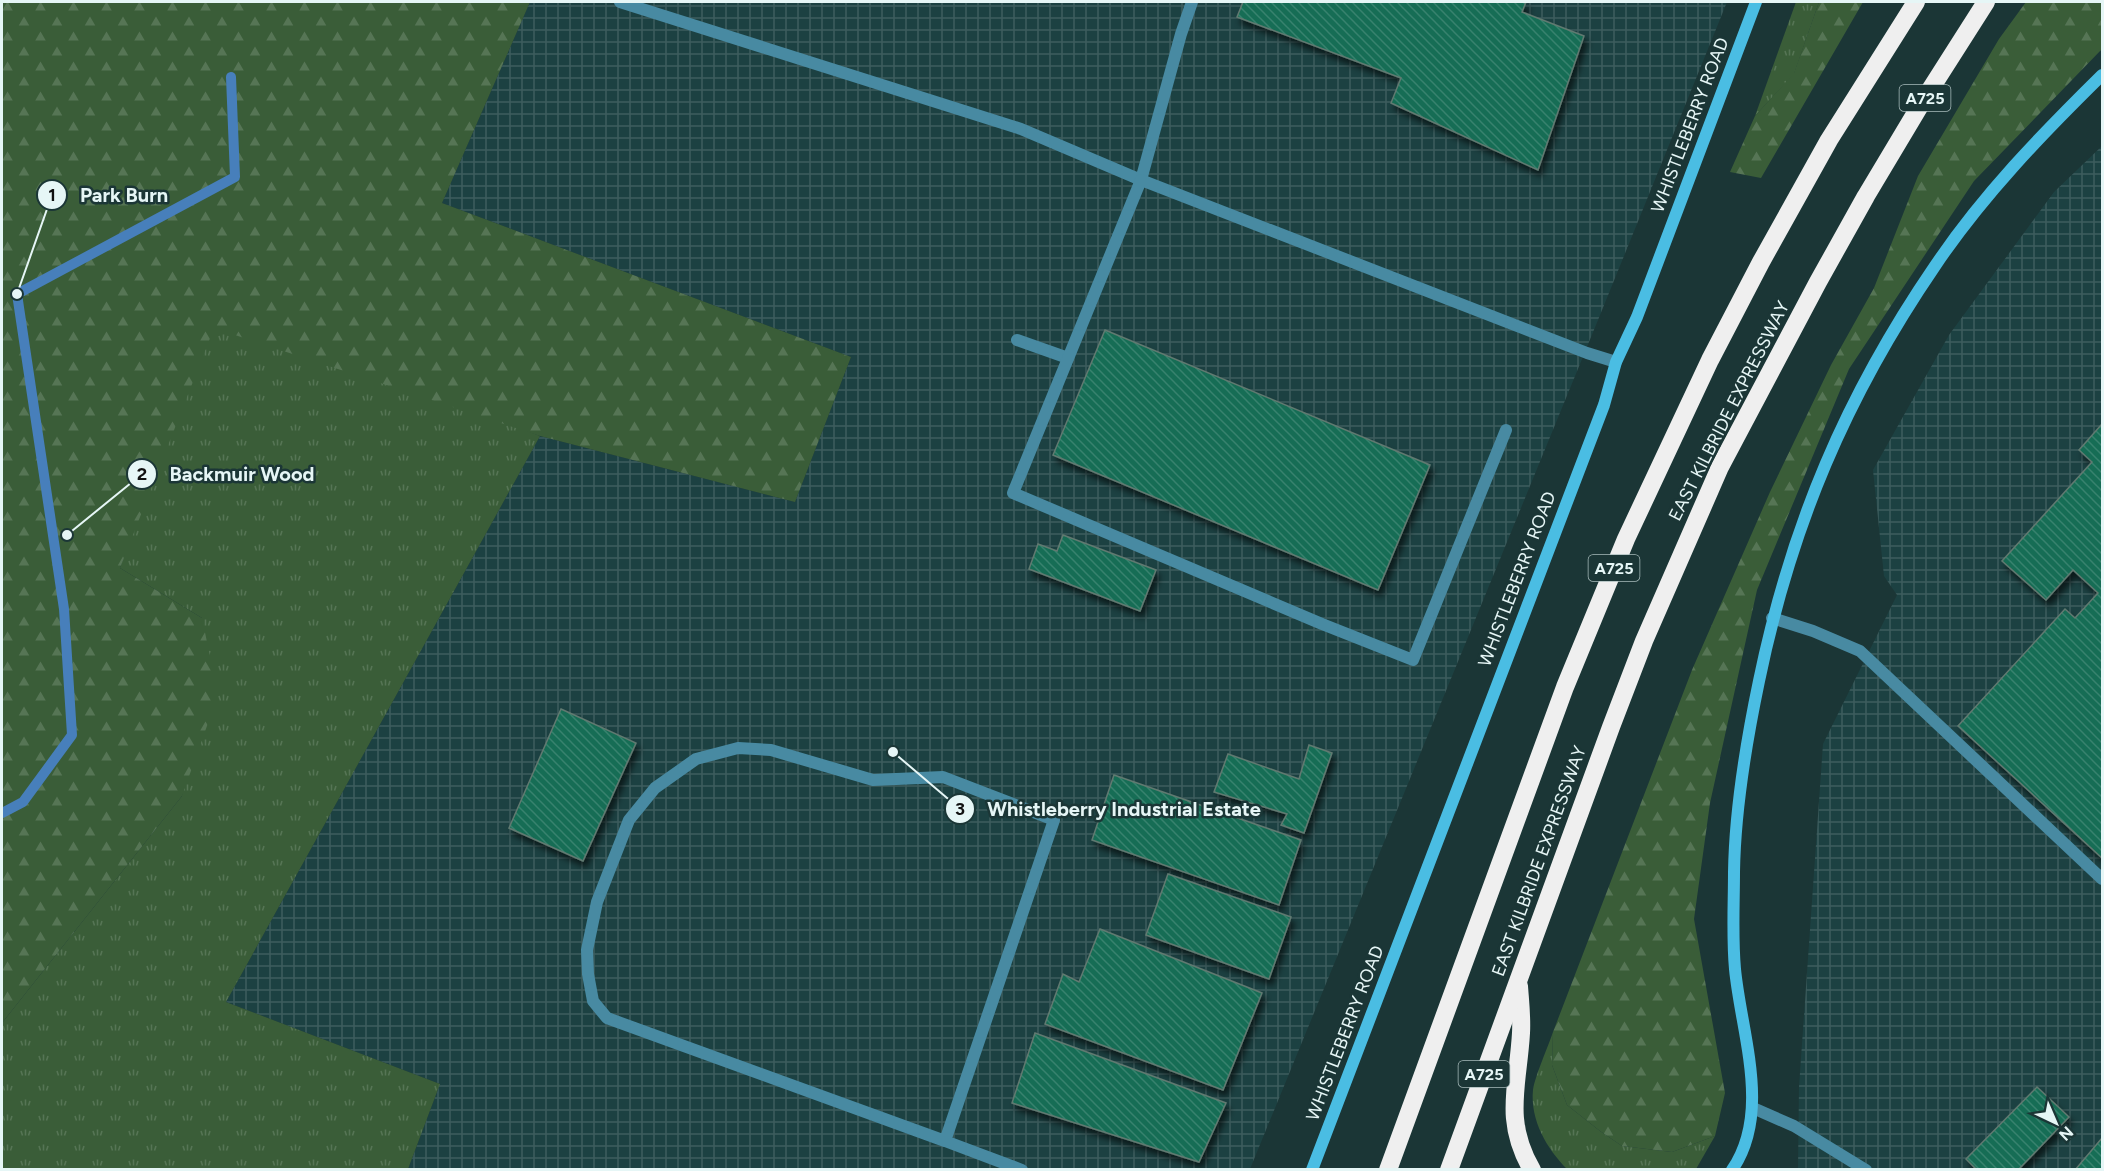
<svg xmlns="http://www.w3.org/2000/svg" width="2104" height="1171" viewBox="0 0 2104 1171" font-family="Figtree,sans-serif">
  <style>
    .industrial { fill: url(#industrial-grid) }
    .grass { fill: url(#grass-tufts) }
    .forest { fill: url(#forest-firs) }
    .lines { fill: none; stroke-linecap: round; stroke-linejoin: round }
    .stream { stroke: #477fbb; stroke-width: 10 }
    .building { fill: url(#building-back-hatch); stroke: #617a71; stroke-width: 1.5; filter: url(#shadow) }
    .lane { stroke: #488aa2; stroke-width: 12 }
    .secondary { stroke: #4abde3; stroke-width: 12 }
    .highway { stroke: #efefef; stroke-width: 18 }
    .labels { text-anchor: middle; stroke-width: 5; stroke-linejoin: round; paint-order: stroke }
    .shield { fill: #1b3636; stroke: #a9bcbc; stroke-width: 1.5 }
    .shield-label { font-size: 16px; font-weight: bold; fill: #e6f6f6 }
    .street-label { font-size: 18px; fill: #e6f6f6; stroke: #1b3636 }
    .leader { fill: none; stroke: #e6f6f6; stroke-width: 2 }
    .callout-dot { fill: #e6f6f6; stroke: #1b3636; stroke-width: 2 }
    .mark-label { font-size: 18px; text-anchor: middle; font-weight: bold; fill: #111 }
    .callout-label { font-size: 20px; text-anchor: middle; font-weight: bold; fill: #e6f6f6; stroke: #1b3636; stroke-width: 5; stroke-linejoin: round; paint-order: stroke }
  </style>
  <defs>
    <pattern id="industrial-grid" width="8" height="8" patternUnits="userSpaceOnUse" patternTransform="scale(1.5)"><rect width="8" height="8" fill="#1c4142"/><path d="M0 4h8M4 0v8" fill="none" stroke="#3d5d5e"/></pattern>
    <pattern id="grass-tufts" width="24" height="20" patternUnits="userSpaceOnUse" patternTransform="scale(1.5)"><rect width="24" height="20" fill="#3a5d38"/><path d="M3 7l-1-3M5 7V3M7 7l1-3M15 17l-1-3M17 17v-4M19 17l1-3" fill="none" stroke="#567555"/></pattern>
    <pattern id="forest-firs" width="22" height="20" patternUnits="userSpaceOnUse" patternTransform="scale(1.5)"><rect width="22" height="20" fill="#3a5d38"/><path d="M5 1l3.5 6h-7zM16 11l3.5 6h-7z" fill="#567555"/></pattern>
    <pattern id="building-back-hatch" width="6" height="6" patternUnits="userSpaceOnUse" patternTransform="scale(1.5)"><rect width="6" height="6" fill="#166d55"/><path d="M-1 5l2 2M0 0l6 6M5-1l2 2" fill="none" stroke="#38826e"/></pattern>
    <filter id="shadow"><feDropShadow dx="3.5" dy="6" stdDeviation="3" flood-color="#0009"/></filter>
  </defs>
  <rect width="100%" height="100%" fill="#1b3636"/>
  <g class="industrial">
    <path d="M530 2H1727L1598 320 1250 1169H408L440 1084 226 1002 540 436 795 502 851 357 442 203Z"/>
    <path d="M2102 146V1169L1798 1170 1799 1087 1823 744 1897 595 1884 576 1873 470 1949 335 2054 192Z"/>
  </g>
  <g class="grass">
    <path d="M1796 2H1819L1794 74 1755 116Z"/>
    <path d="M208 310 540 436 226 1002 440 1084 408 1169H2V1023L182 796 202 618 120 568Z"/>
    <path d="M1553 1032 1552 1065 1567 1105 1600 1131 1622 1146 1672 1152 1715 1136 1696 1169H1567C1547 1149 1530 1120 1533 1090 1535 1076 1548 1047 1553 1032Z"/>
  </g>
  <g class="forest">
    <path d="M2 2H530L442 203 851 357 795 502 540 436 214 328 120 568 202 618 218 695 182 796 2 1023Z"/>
    <path d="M1819 2H1863L1761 178 1730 172 1755 116 1794 73Z"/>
    <path d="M2026 2H2102V49L1974 181 1849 369 1757 590 1710 803 1694 919 1725 1093 1715 1136 1672 1152 1622 1146 1600 1131 1567 1105 1552 1065 1553 1032 1692 670 1770 492 1831 365 1874 288 1918 176 1999 39Z"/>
  </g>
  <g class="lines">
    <path class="stream" d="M2 813 23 802 72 735 64 609 17 294 235 177 231 77"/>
  </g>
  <g class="building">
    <path d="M1243 2H1526L1522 12 1584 36 1538 170 1391 103 1401 78 1237 17Z"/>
    <path d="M1105 330 1430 465 1378 590 1053 455Z"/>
    <path d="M2102 424V858L1958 726 2065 609 2075 618 2098 593 2073 570 2046 600 2002 561 2092 462 2079 450Z"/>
    <path d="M1063 535 1156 570 1140 611 1029 569 1038 544 1057 551Z"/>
    <path d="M561 709 636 743 583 861 509 828Z"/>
    <path d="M1309 745 1332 753 1304 833 1281 825 1287 814 1214 792 1228 754 1299 779Z"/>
    <path d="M1114 775 1301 840 1279 905 1092 840Z"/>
    <path d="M1168 874 1291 917 1269 979 1146 935Z"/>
    <path d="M1100 929 1262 993 1223 1090 1045 1024 1063 974 1079 982Z"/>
    <path d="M1035 1033 1226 1103 1199 1162 1012 1103Z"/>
    <path d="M2037 1087 2069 1117 2018 1170H1977L1966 1159Z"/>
    <path d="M2102 1138V1170H2075Z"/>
  </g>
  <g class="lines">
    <g class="lane">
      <path d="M620 2 1021 129 1141 180 1181 34 1192 2"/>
      <path d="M1017 340 1068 358"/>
      <path d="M1506 430 1413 660 1322 624 1013 493 1141 180 1587 353 1616 362"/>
      <path d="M1772 618 1813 631 1860 651 2102 879"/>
      <path d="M1753 1108 1794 1126 1866 1170"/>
      <path d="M945 1141 607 1018 593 1001 588 974 587 950 597 902 629 820 655 788 696 759 738 748 771 750 873 780 943 777 1054 820 945 1141 1022 1170"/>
    </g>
    <g class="secondary">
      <path d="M1312 1170 1604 405 1616 362 1637 317 1756 2"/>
      <path d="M1732 1170C1772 1112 1741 1033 1735 969 1732 937 1734 904 1734 872 1735 808 1746 743 1759 681 1791 526 1846 396 1935 266 1982 196 2042 134 2102 75"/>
    </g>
    <g class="highway">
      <path d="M1519 986C1520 1001 1522 1017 1521 1033 1518 1086 1503 1120 1532 1170"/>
      <path d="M1388 1170 1565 687 1626 539 1710 360 1761 262 1829 140 1916 2"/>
      <path d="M1449 1170 1611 727 1644 641 1720 467 1818 282 1866 196 1921 104 1986 2"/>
    </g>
  </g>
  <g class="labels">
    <g class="shield">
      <rect x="1899.5" y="85" width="51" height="26" rx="4.5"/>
      <rect x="1588.5" y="555" width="51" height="26" rx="4.5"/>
      <rect x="1458.5" y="1061" width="51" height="26" rx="4.5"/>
    </g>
    <g class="shield-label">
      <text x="1925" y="104">A725</text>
      <text x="1614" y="574">A725</text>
      <text x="1484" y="1080">A725</text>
    </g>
    <g class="street-label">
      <text transform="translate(1690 125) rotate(-69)" y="6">WHISTLEBERRY ROAD</text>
      <text transform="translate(1729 411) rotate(-63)" y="6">EAST KILBRIDE EXPRESSWAY</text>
      <text transform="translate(1517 579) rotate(-69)" y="6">WHISTLEBERRY ROAD</text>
      <text transform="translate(1539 861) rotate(-70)" y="6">EAST KILBRIDE EXPRESSWAY</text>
      <text transform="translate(1345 1033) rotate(-69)" y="6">WHISTLEBERRY ROAD</text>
    </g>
  </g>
  <path class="leader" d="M17 294L52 195M67 535L142 474M893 752L960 809"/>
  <g class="callout-dot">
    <circle cx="17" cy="294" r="6"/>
    <circle cx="67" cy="535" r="6"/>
    <circle cx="893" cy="752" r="6"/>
    <circle cx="52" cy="195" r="15"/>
    <circle cx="142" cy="474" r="15"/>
    <circle cx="960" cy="809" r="15"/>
  </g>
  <g class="mark-label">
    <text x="52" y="201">1</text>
    <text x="142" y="480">2</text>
    <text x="960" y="815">3</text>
  </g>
  <g class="callout-label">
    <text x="124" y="202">Park Burn</text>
    <text x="242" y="481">Backmuir Wood</text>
    <text x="1124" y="816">Whistleberry Industrial Estate</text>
  </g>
  <rect width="2104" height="1171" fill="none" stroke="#e6f6f6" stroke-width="6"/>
  <g transform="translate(2056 1123) rotate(136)" stroke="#1b3636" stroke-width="4.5" paint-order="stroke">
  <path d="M0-4.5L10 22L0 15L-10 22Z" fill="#e6f6f6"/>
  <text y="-9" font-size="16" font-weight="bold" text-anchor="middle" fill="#e6f6f6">N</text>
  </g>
</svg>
